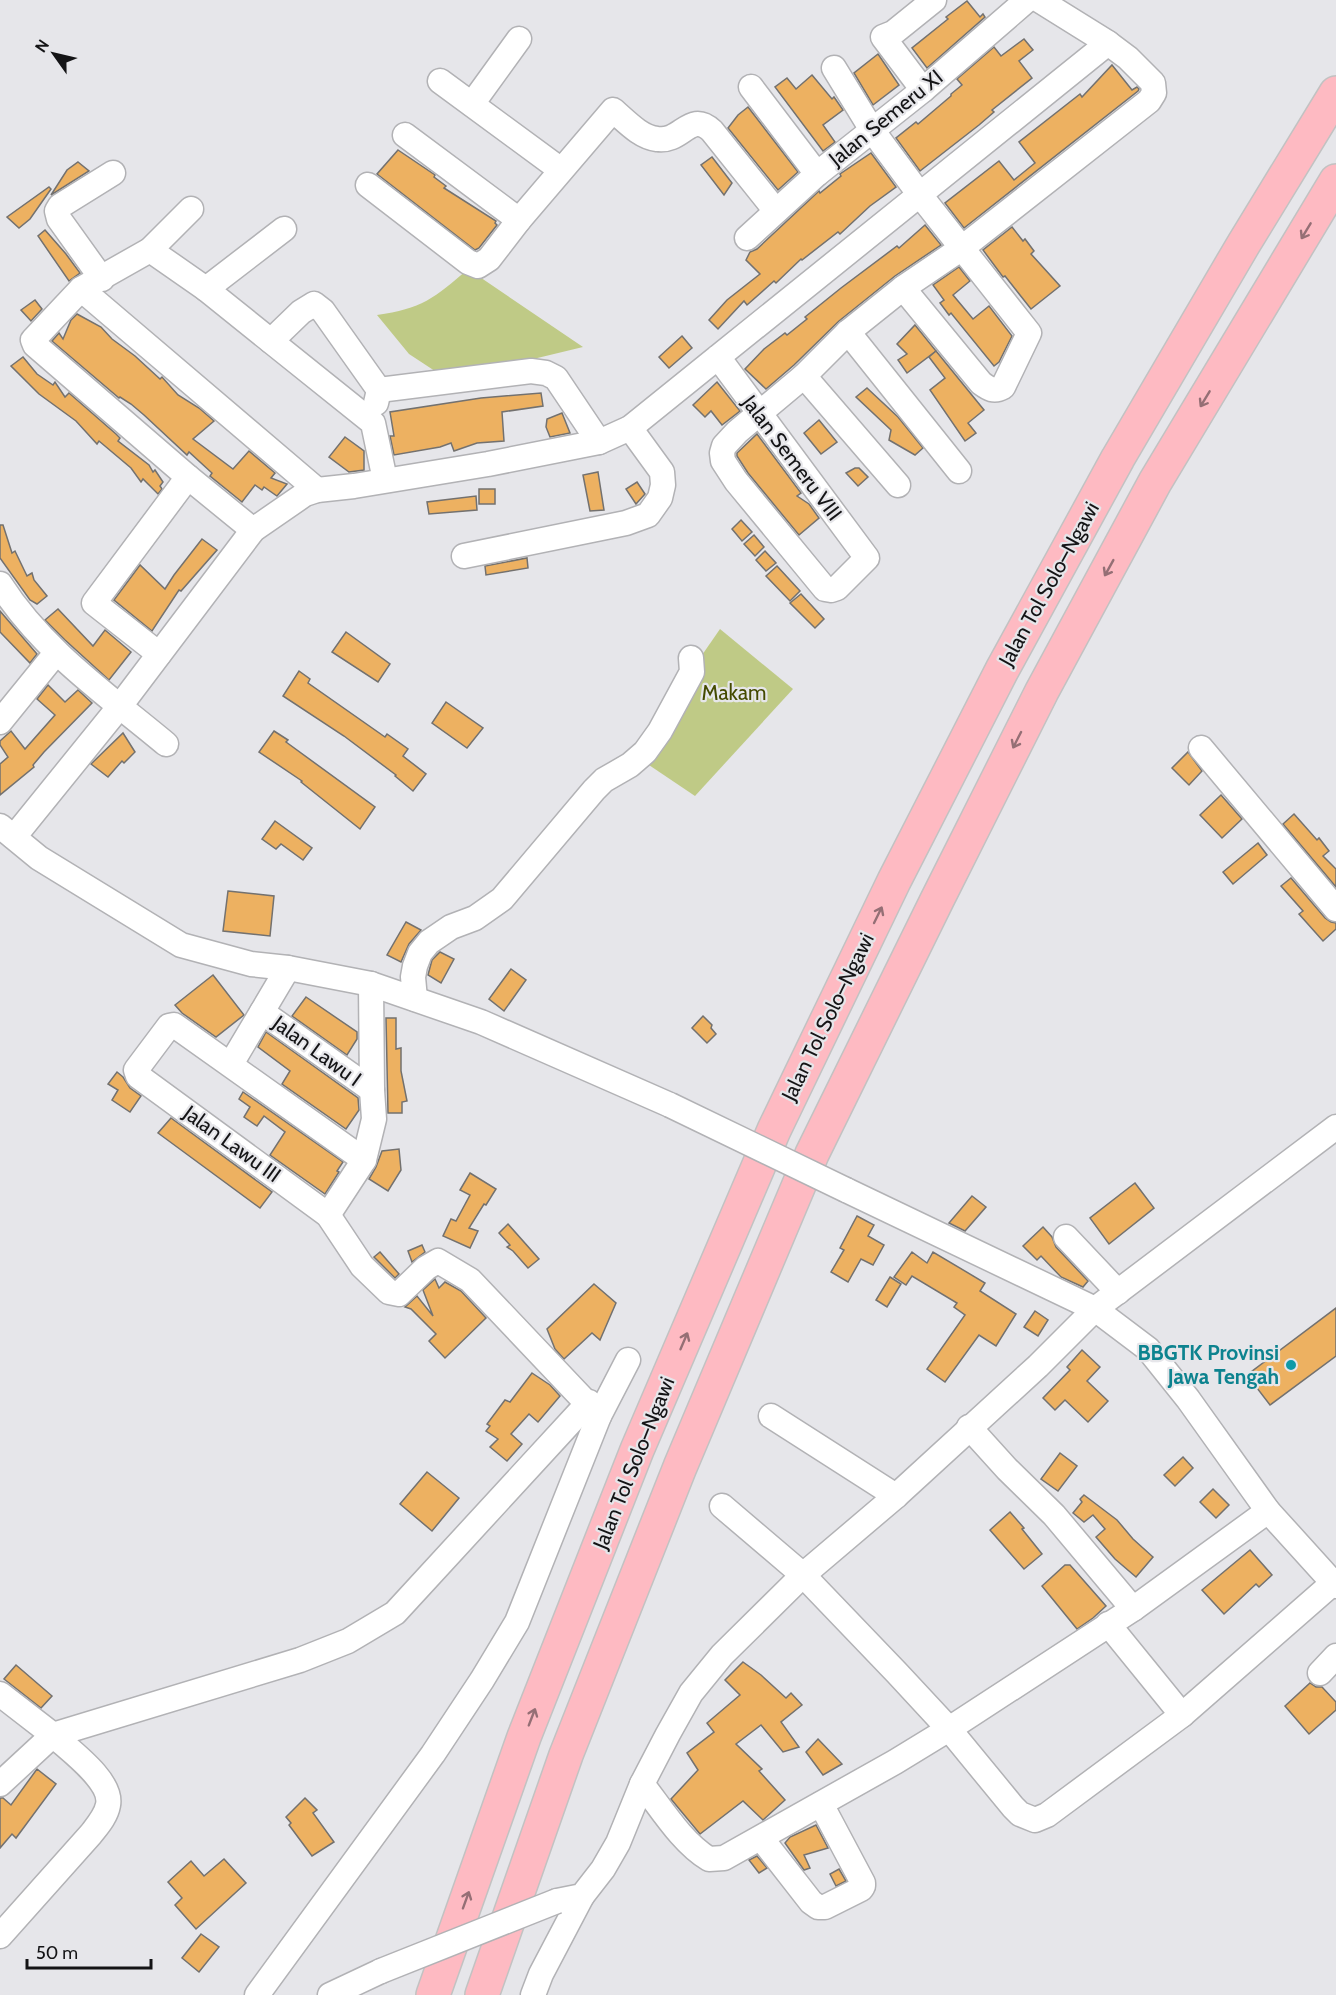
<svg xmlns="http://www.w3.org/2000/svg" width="1336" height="1995" viewBox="0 0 1336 1995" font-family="Cabin,sans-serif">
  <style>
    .green { fill: #bfca86 }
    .building { fill: #edb161; stroke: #73716f; stroke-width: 1.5 }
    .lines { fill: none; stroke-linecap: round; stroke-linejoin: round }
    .minor-casing { stroke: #b2b2b5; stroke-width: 27 }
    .highway-casing { stroke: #c2c2c2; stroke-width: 36 }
    .minor { stroke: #fff; stroke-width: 24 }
    .highway { stroke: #febac2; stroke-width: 33 }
    .minor-bridge-casing { stroke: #b2b2b5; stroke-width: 27; stroke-linecap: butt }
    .minor-bridge { stroke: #fff; stroke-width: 24 }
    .oneway { stroke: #956f75 }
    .culture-dot { fill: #0f9aa8; stroke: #e6e6ea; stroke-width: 2 }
    .labels { text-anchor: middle; stroke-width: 4.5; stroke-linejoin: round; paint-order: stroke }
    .street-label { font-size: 21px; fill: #141416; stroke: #e6e6ea }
    .park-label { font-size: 21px; fill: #444a00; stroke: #e6e6ea }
    .culture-label { font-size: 21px; font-weight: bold; fill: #0d838f; stroke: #e6e6ea; text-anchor: end }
  </style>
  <rect width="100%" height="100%" fill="#e6e6ea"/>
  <g class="green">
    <path d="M468 269 583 347 525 361 441 375 409 354 377 315C421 309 435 298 468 269Z"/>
    <path d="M720 629 793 689 695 796 643 761 700 658Z"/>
  </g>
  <g class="building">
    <path d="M967 1 980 17 983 14 985 17 927 68 912 48 948 19 946 17Z"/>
    <path d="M1024 39 1033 50 1019 61 1032 78 992 110 994 112 979 125 920 171 896 138 916 122 918 124 951 96V94L962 85 957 79 994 47 1001 56Z"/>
    <path d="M878 54 899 85 873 105 854 73Z"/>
    <path d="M1112 65 1132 90 1137 87 1139 89 1138 91 964 228 945 203 999 161 1014 180 1035 163 1019 142 1080 94 1082 97Z"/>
    <path d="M812 75 832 99 834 97 843 110 823 125 835 142 823 151 775 87 787 78 796 89Z"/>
    <path d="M748 107 798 172 778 190 728 128 738 115Z"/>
    <path d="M398 150 435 175 434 177 446 186 444 188 496 221 495 223 497 225 479 248 475 250 377 174Z"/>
    <path d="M871 153 896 187 870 206 840 234 838 232 802 260 801 259 776 283 774 281 747 305 744 301 718 329 709 320 727 300 760 274 746 260 750 252 757 249 819 191 820 193 841 176 840 174Z"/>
    <path d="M712 157 732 183 724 195 701 165Z"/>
    <path d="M78 162 89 171 51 195 67 170Z"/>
    <path d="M49 187 51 189 30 219 19 228 7 217Z"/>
    <path d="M925 225 941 245 895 276 839 321 794 365 766 389 745 369 764 349 785 333 787 335 807 319 805 317 841 288 897 246 899 248Z"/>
    <path d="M1012 227 1023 241 1025 239 1034 251 1031 254 1060 286 1031 309 1005 276 1003 277 983 250Z"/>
    <path d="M45 230 66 254 80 273 69 281 38 236Z"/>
    <path d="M959 267 970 281 953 295 973 319 989 306 1012 336 999 362 994 366 951 313 949 315 940 303 944 300 933 285Z"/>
    <path d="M35 300 42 309 31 321 21 310Z"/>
    <path d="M77 314 101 327 112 339 135 356 160 379 162 377 178 395 199 408 214 421 193 439 233 469 249 451 275 473 271 478 287 484 277 496 264 487 262 490 255 485 242 502 210 476 212 473 189 452 187 455 144 415 131 404 120 397 119 398 52 341 59 333 63 339 71 320Z"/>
    <path d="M915 325 936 351 907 373 898 360 907 354 897 344Z"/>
    <path d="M682 336 692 348 669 368 659 357Z"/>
    <path d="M936 351 984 410 968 423 976 433 965 441 930 390 945 378 929 357Z"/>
    <path d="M23 357 37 374 53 385 55 382 65 397 69 393 116 434 120 438 118 441 149 465 153 472 155 470 163 482 160 486 162 489 158 494 143 479 141 482 131 468 99 441 97 444 76 421 39 394 11 366Z"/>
    <path d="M717 382 740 411 722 425 711 411 705 417 693 405Z"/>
    <path d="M867 388 898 417 923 448 915 455 889 440 891 430 856 397Z"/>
    <path d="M541 393 543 406 502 412 504 441 477 443 454 451 451 443 440 447 394 455 390 436H394L390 412 481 398Z"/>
    <path d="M562 413 570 433 550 437 546 427 547 419Z"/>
    <path d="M819 420 837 442 821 454 804 433Z"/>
    <path d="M757 434 801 493 797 496 809 504 819 518 799 535 748 473 737 456V453Z"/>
    <path d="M345 437 364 451V470L349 472 329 457Z"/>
    <path d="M855 468H859L868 477 858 486 846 473Z"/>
    <path d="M598 472 604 510 590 511 583 475Z"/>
    <path d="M637 482 645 494 636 504 626 489Z"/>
    <rect x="479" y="489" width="16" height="15"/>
    <path d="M476 496 477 510 429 514 427 502Z"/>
    <path d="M741 520 752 532 742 541 732 529Z"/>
    <path d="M0 525H3L12 553 15 551 27 576 32 573 34 580 47 596 37 604 30 600 0 558Z"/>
    <path d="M754 535 764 547 755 556 744 544Z"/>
    <path d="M202 539 217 550 181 591 179 590 152 631 114 600 140 565 165 589 174 575Z"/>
    <path d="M765 551 776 563 766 571 756 560Z"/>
    <path d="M527 558 528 568 486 575 485 566Z"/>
    <path d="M777 566 800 591 790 601 766 576Z"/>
    <path d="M801 594 824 619 815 628 790 603Z"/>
    <path d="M58 609 93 646 105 630 131 652 109 680 65 640 45 620Z"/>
    <path d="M0 611 37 654 30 663 0 632Z"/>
    <path d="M346 632 390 664 378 682 332 652Z"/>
    <path d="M299 671 310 679 308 683 385 737 387 734 408 749 403 756 426 774 413 791 395 776 396 775 344 736 283 696Z"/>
    <path d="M48 685 65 702 78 690 92 703 44 752 33 765 34 767 0 795V764L8 757 0 745V741L11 731 25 749 55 715 37 699Z"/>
    <path d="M446 702 483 728 467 748 432 723Z"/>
    <path d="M274 731 288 740 286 742 375 807 360 829 301 782 302 781 259 752Z"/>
    <path d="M123 733 135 752 124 763 122 761 108 777 91 764Z"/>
    <path d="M1188 752 1202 771 1189 785 1172 768Z"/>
    <path d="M1221 795 1242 819 1222 838 1200 815Z"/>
    <path d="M1294 814 1317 840 1319 838 1329 851 1323 856 1336 869V887L1283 824Z"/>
    <path d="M275 821 312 848 303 860 281 844 276 849 262 839Z"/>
    <path d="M1258 843 1267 855 1233 884 1223 872Z"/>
    <path d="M1291 878 1325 918 1331 922 1336 923V929L1323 941 1299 914 1303 911 1281 886Z"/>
    <path d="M228 891 274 896 270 936 223 931Z"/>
    <path d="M406 922 421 930 409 944 401 962 387 955Z"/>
    <path d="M440 952 454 959 441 983 428 975 432 960Z"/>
    <path d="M511 969 526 980 504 1011 489 999Z"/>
    <path d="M213 975 244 1015 216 1037 182 1013 175 1005Z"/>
    <path d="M306 997 357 1032V1039L347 1055 292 1016Z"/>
    <path d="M703 1016 712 1025 711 1028 716 1034 707 1043 692 1028Z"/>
    <path d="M386 1018H396V1049L401 1048V1071L407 1101 402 1102V1113H388Z"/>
    <path d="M266 1032 358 1098 359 1110 346 1129 282 1084 290 1071 258 1047Z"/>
    <path d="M117 1072 123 1077 130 1088 141 1096 130 1112 112 1100 118 1090 108 1084Z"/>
    <path d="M243 1092 343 1162 337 1171 339 1172 325 1194 270 1155 285 1132 264 1116 257 1126 244 1117 250 1107 239 1099Z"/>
    <path d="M171 1118 272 1192 260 1208 158 1133Z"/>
    <path d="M399 1149 401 1170 388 1191 369 1179 376 1167 382 1151Z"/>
    <path d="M470 1173 496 1189 486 1205 484 1204 469 1228 478 1231 470 1248 443 1236 451 1219 456 1221 470 1195 460 1190Z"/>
    <path d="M1135 1183 1154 1208 1109 1244 1090 1218Z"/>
    <path d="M972 1196 986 1207 965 1231 949 1223Z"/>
    <path d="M857 1216 874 1225 868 1236 884 1245 873 1265 861 1259 848 1282 831 1272 844 1250 840 1248Z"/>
    <path d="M508 1224 539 1259 528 1268 513 1251 507 1247 510 1245 499 1233Z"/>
    <path d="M1043 1227 1052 1237 1056 1247 1088 1281 1083 1287 1061 1277 1041 1256 1037 1260 1023 1246Z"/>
    <path d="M422 1245 425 1252 412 1262 408 1251Z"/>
    <path d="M380 1252 399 1274 395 1278 374 1257Z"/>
    <path d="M912 1252 927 1263 933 1252 985 1283 980 1291 1016 1314 996 1346 979 1335 945 1382 927 1369 965 1315 954 1307 957 1303 912 1276 906 1285 894 1277Z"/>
    <path d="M890 1277 901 1284 887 1307 876 1300Z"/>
    <path d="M435 1279 439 1288 445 1282 461 1291 486 1318 445 1358 429 1341 436 1334 411 1309 405 1307 417 1296 433 1316 423 1290Z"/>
    <path d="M594 1284 616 1303 600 1340 592 1333 564 1359 555 1349 547 1329Z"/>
    <path d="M1336 1308V1356L1270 1405 1247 1375Z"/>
    <path d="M1035 1311 1048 1320 1038 1336 1024 1327Z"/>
    <path d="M1082 1350 1100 1367 1087 1381 1108 1401 1088 1422 1065 1400 1055 1410 1043 1398 1070 1370 1067 1367Z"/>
    <path d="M532 1373 550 1385 560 1396 538 1422 529 1414 511 1434 522 1444 507 1461 490 1447 498 1439 486 1431 490 1426 487 1424 505 1400 510 1402Z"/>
    <path d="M1060 1453 1077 1466 1058 1491 1041 1479Z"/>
    <path d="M1183 1457 1193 1468 1175 1486 1164 1475Z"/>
    <path d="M427 1472 459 1498 432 1531 400 1504Z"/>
    <path d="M1213 1489 1229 1505 1216 1518 1200 1502Z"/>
    <path d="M1084 1495 1117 1520 1133 1539 1153 1557 1136 1577 1115 1559 1096 1537 1105 1529 1093 1515 1084 1522 1073 1513 1082 1502 1080 1499Z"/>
    <path d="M1010 1512 1024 1528 1022 1529 1042 1554 1024 1569 990 1530Z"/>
    <path d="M1250 1550 1272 1575 1259 1587 1256 1584 1224 1614 1202 1590Z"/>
    <path d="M1065 1565H1070L1106 1606 1093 1618 1077 1629 1042 1586Z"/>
    <path d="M743 1662 761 1675 786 1698 791 1693 802 1705 781 1722 799 1747 783 1752 761 1725 736 1744 762 1769 759 1771 785 1800 763 1820 743 1801 700 1834 671 1799 698 1770 687 1753 714 1732 707 1723 740 1695 725 1680Z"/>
    <path d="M16 1665 52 1696 41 1708 4 1679Z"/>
    <path d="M1310 1683 1316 1687H1322L1336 1702V1710L1309 1734 1285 1706Z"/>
    <path d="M818 1739 842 1764 823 1775 806 1752Z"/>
    <path d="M37 1769 56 1784 16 1838 12 1834 0 1848V1798H3L11 1805Z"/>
    <path d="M305 1798 317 1810 313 1813 334 1842 312 1856 289 1825 291 1823 286 1817Z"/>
    <path d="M816 1825 828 1848 804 1855 810 1868 804 1870 785 1843 790 1837Z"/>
    <path d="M757 1856 767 1868 759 1873 749 1860Z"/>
    <path d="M224 1859 246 1883 196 1929 175 1905 182 1898 168 1882 191 1861 204 1876Z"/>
    <path d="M839 1869 846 1881 836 1886 830 1874Z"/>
    <path d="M201 1934 219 1947 199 1972 182 1958Z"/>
  </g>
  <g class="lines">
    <defs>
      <g id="minor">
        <path d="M1039 0 1108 43"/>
        <path d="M834 68 872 130 920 195 1029 333 1003 387C994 392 989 389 981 383L903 288"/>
        <path d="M440 81 561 170"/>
        <path d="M751 87 817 174"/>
        <path d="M923 90 883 37 893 33 934 0"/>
        <path d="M472 104 519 39"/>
        <path d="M405 135 519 220"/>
        <path d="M368 185 468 262 478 266 489 259 519 220 613 110C626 121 640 137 657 139 682 143 690 110 712 131L776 211"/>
        <path d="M191 209 150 250 81 289 33 340 35 345 188 477 253 530"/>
        <path d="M747 238 817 174 923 90 1027 0"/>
        <path d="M150 250 206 289 373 423 385 480"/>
        <path d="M102 279 59 219 57 211 60 206 113 173"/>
        <path d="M81 289 317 490"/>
        <path d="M206 289 284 229"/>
        <path d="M848 332 959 471"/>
        <path d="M271 341 301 312 314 304 323 311 379 390 376 403"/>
        <path d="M804 376 898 485"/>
        <path d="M379 390 531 371 546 373 556 378 599 442"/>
        <path d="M464 556 626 523 648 515 660 498 663 485 662 472 630 428"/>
        <path d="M0 584C42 650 106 694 166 744"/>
        <path d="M159 654 94 603 188 477"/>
        <path d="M0 722 56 653"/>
        <path d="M1201 748 1336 909"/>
        <path d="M0 826 39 858 181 945 251 964 288 968 371 984 481 1022 670 1105"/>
        <path d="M14 837 120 706 253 530 305 494 317 490 354 486 488 464 599 442 630 428 718 357 1108 43 1128 58 1153 83 1154 93 1149 101 962 248 903 288 848 332 804 376 737 432 724 446 722 453 723 461 736 481 825 589 831 590 837 588 867 558 718 357"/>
        <path d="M415 999 413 977 415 966 420 953 429 942 451 927 475 918 502 899 594 790 604 780 630 765 645 752 660 731 692 672 691 658"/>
        <path d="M262 1012 372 1090"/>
        <path d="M231 1064 288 968"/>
        <path d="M846 1190 1095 1309 1148 1349 1188 1399 1268 1511 1336 1586"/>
        <path d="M328 1215 364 1160 374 1119 372 1090 371 984"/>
        <path d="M1066 1237 1118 1292"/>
        <path d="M599 1416 628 1360"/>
        <path d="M771 1416 896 1496"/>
        <path d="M969 1427 1007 1469 1054 1515 1133 1609"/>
        <path d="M722 1506 803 1575 897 1673 949 1729 1013 1807 1020 1814 1035 1820 1047 1815 1182 1715 1333 1583"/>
        <path d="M1108 1624 1182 1715"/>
        <path d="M1320 1673 1336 1656"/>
        <path d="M0 1694 53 1735 0 1784"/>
        <path d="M53 1735 300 1660 348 1641 395 1613 589 1402"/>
        <path d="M642 1784C661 1808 682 1843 709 1859L724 1858 895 1762 949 1729 1133 1609 1268 1511"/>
        <path d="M761 1838 811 1902 818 1907H825L861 1889 863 1886V1883L821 1804"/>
        <path d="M557 1901 582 1896 603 1869 618 1843 642 1784 668 1734 691 1693 722 1655 803 1575 896 1496 1038 1366 1095 1309 1336 1127"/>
        <path d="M0 1936 91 1834C98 1825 106 1816 108 1805 113 1781 69 1750 53 1735"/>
        <path d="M257 1995 433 1754 482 1680 517 1622 599 1416 470 1280 438 1261 426 1268 399 1294 389 1292 362 1266 328 1215 138 1076 136 1070 169 1026 174 1025 364 1160"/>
        <path d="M330 1995 381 1971"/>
        <path d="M533 1995 541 1974 582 1896"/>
      </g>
      <g id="highway">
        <path d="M433 1995 524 1737 637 1450 774 1130 894 881 1002 670 1118 458 1243 245 1336 93"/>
        <path d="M482 1995 566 1755 680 1467 812 1154 937 900 1042 691 1155 482 1336 181"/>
      </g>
    </defs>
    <use href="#minor" class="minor-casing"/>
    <use href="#highway" class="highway-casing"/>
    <use href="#minor" class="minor"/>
    <use href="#highway" class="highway"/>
    <defs>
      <g id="minor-bridge">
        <path d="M670 1105 846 1190"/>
        <path d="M381 1971 557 1901"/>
      </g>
    </defs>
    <use href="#minor-bridge" class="minor-bridge-casing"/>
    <use href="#minor-bridge" class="minor-bridge"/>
  </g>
  <defs><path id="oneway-shaft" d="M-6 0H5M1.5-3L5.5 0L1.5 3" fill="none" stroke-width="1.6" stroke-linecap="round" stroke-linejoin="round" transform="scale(1.5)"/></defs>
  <g class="oneway">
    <use href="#oneway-shaft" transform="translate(1306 231) rotate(121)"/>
    <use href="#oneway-shaft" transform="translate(1205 399) rotate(121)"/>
    <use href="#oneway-shaft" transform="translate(1109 568) rotate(119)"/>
    <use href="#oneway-shaft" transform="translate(1017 740) rotate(117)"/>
    <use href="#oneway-shaft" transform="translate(878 915) rotate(-64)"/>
    <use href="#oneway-shaft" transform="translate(684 1341) rotate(-67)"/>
    <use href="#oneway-shaft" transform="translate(532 1717) rotate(-69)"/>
    <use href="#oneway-shaft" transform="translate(466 1900) rotate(-70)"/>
  </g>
  <circle class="culture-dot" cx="1291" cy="1365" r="6"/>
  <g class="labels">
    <g class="street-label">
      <text transform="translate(886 118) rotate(-39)" y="7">Jalan Semeru XI</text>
      <text transform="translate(792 458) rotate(53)" y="7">Jalan Semeru VIII</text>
      <text transform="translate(1049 584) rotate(-61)" y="7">Jalan Tol Solo–Ngawi</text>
      <text transform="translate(828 1017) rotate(-64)" y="7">Jalan Tol Solo–Ngawi</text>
      <text transform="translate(317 1051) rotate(36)" y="7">Jalan Lawu I</text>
      <text transform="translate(232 1144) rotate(36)" y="7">Jalan Lawu III</text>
      <text transform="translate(634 1463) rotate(-68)" y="7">Jalan Tol Solo–Ngawi</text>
    </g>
    <g class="park-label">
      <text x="734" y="700">Makam</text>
    </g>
    <g class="culture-label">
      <text x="1279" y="1360">BBGTK Provinsi<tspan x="1279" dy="24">Jawa Tengah</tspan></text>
    </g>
  </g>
  <g transform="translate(54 54) rotate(304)" stroke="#e6e6ea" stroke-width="4.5" paint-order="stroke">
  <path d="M0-4.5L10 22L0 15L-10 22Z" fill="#141416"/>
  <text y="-9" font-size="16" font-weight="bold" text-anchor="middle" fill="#141416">N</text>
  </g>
  <path d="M27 1959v9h124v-9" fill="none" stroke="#141416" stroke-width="3"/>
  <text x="36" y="1959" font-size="18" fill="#141416" stroke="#e6e6ea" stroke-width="4.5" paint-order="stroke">50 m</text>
</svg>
